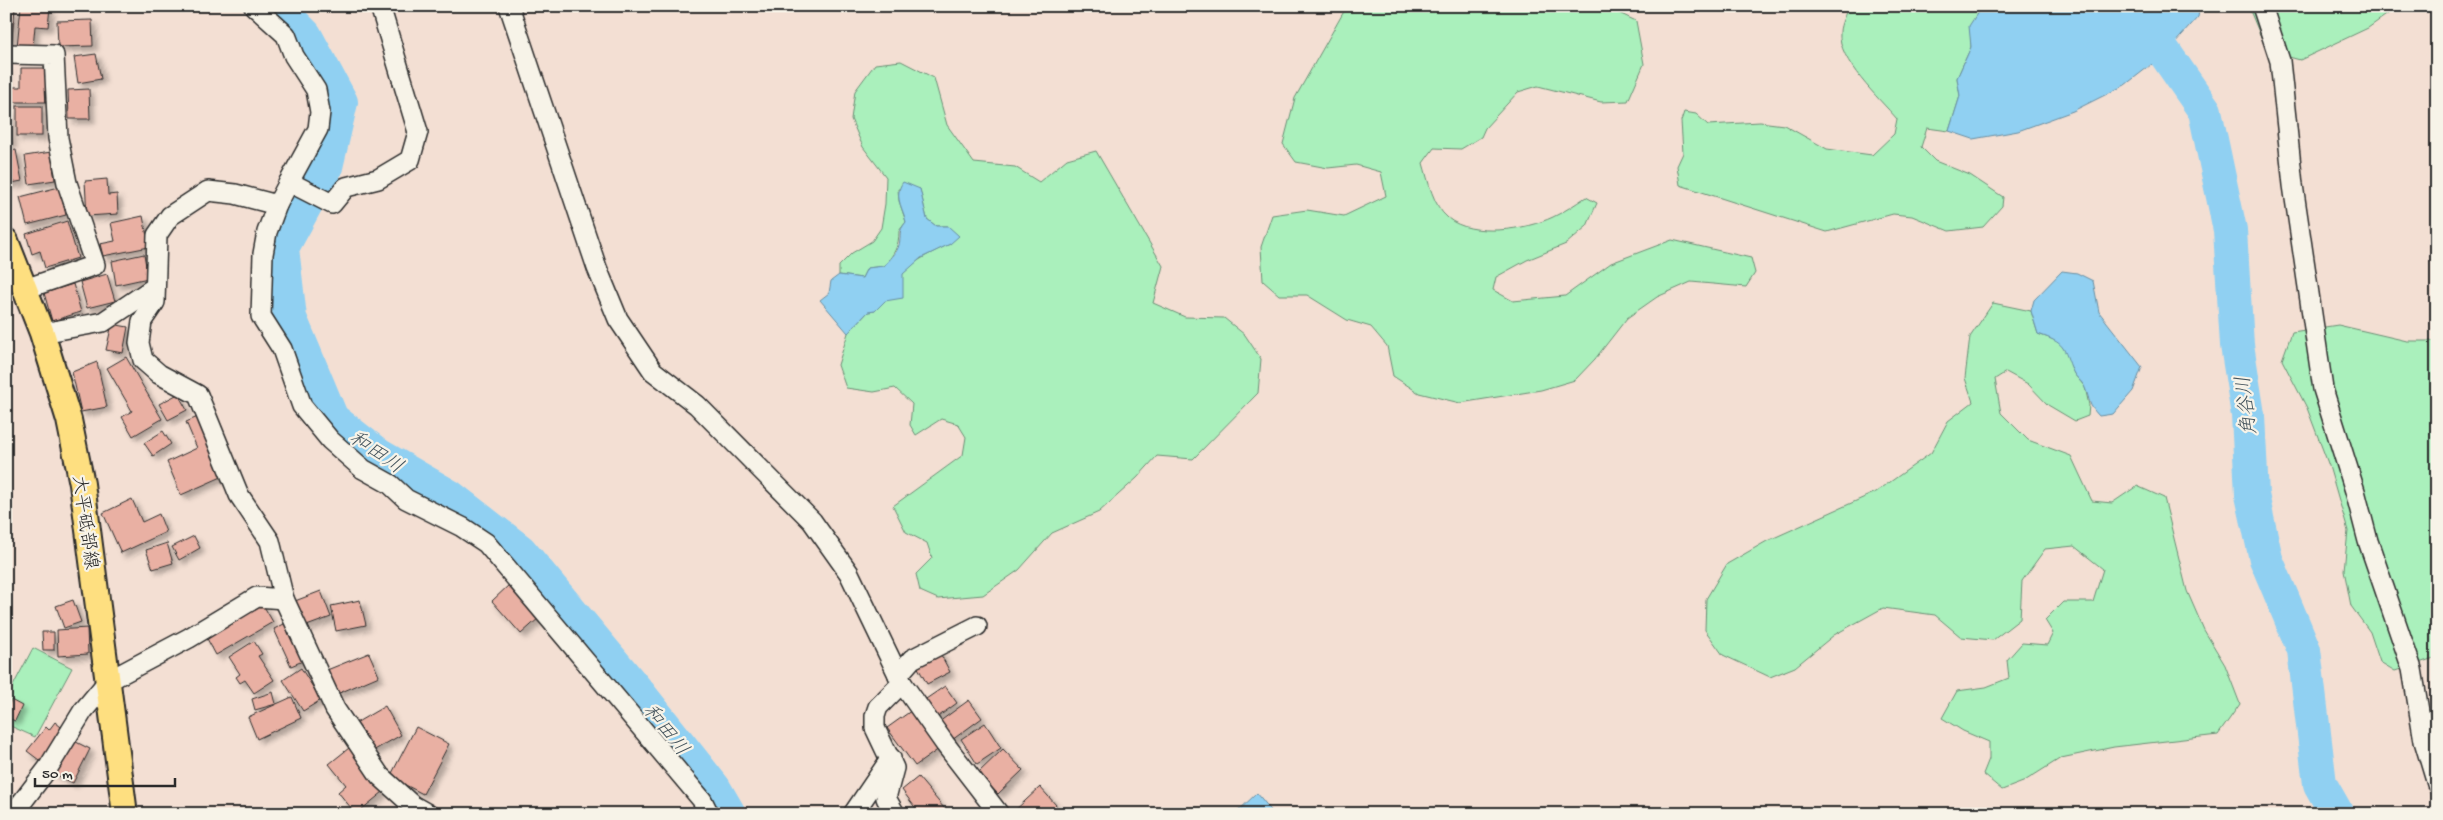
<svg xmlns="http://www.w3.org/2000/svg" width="2443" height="820" viewBox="0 0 2443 820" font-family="'Gochi Hand','Klee One',sans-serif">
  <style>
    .green { fill: #aaf0bc; stroke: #6a8e74 }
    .water { fill: #90d0f2; stroke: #688ea2 }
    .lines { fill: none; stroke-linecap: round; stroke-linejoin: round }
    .river { stroke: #90d0f2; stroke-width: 34 }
    .building { fill: #e9b0a3; stroke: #2b2b2b; filter: url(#shadow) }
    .minor-casing { stroke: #2b2b2b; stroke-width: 22 }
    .major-casing { stroke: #2b2b2b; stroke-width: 28 }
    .minor { stroke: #f7f3e8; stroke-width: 19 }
    .major { stroke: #fedf80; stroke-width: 24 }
    .labels { text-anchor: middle; stroke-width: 4.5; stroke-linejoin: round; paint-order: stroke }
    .street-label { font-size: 19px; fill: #2b2b2b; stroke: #f7f3e8 }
    .water-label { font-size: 20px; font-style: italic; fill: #44545d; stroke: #f7f3e8 }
  </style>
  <defs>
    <filter id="shadow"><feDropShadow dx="4.5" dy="4.5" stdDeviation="2.5" flood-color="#0004"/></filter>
  </defs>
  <rect width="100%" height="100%" fill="#f3dfd3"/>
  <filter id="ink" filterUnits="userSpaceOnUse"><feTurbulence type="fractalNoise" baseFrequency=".02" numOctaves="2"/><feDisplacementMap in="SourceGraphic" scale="10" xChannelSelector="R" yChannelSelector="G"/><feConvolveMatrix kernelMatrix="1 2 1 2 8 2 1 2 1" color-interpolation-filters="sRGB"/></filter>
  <g filter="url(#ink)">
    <g class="green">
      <path d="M1347 6H1604L1636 21 1644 64 1628 101 1601 102 1538 86 1518 92 1485 128 1481 137 1461 149 1434 148 1423 163C1428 180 1433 206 1448 218 1472 238 1526 230 1553 217 1564 212 1575 204 1586 197L1597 203 1587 226 1566 244 1527 260 1496 277 1493 290 1513 301 1565 296 1611 263 1672 240 1751 258 1755 273 1746 287 1691 282 1657 297 1627 318 1595 359 1575 380 1541 390 1460 403 1419 393 1393 376 1387 346 1371 327 1347 320 1307 295H1279L1263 281 1261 247 1272 215 1307 210 1344 216 1386 196 1381 172 1356 165 1328 168 1296 162 1283 144 1295 98Z"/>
      <path d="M1848 6H1982L1970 26 1971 47 1957 78 1960 96 1949 131 1927 128 1921 147 1935 161 1970 175 2003 197 2002 206 1983 227 1949 231 1912 216 1893 214 1827 232 1680 185 1677 166 1683 153 1681 121 1684 112 1696 114 1708 125 1760 122 1784 125 1827 149 1872 155 1894 134 1897 119C1880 99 1837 60 1840 32 1840 24 1846 14 1848 6Z"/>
      <path d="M2248 6H2399L2368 28 2300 60 2267 51Z"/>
      <path d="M901 61 934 78 947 125 974 163 1015 167 1039 182 1067 159 1096 151 1163 266 1153 303 1185 317 1224 318 1245 335 1261 359 1258 393 1193 459 1157 456 1137 478 1099 512 1052 533 1019 570 983 595 938 599 920 591 916 574 932 558 927 543 906 532 893 506 963 455 966 437 958 424 941 419 916 435 910 425 912 404 895 388 874 392 846 388 838 365 848 333 868 312 875 311C887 300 893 285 903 274 916 259 933 252 950 244L948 226H936L927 219 920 189H898L899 201 906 222 899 231C899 247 894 254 884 266L867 268 862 278 839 275V266L852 253 872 241 881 228 885 204 886 177 863 147 851 119 855 91 875 64Z"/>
      <path d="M1993 303 2031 311 2038 334 2057 341 2065 348 2074 374 2085 387 2089 405 2088 416 2075 421 2048 405 2028 384 2006 372 1995 379 2001 413 2028 440 2071 456 2092 501 2112 503 2137 486 2164 498 2187 591 2204 630 2225 665 2240 704 2218 735 2114 747 2061 758 2023 782 2002 790 1983 774 1989 759V742L1963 731 1942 718 1957 691 1986 687 2009 678 2007 660 2022 643 2047 645 2053 633 2045 620 2063 602H2093L2103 569 2074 546 2045 549 2022 581 2020 619 1993 640 1961 637 1935 615 1883 608 1834 635 1795 667 1770 677 1723 655 1705 630 1706 599 1727 564 1767 541 1876 492 1931 453 1948 421 1973 402 1965 378 1970 337Z"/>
      <path d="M2338 325 2407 341H2437V657L2395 671 2380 662 2370 632 2351 606 2344 570 2348 531 2329 466 2307 408 2282 360 2292 332Z"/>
      <path d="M33 648 72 668 35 737 6 724V699Z"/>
    </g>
    <g class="water">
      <path d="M1982 6H2200L2198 17 2165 54 2125 85 2073 111 2018 131 1973 139 1949 131 1960 96 1957 78 1971 47 1969 26Z"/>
      <path d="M903 182 920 189 927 219 936 226H948L959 236 950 244 921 258 903 274V298L885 301 875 311 868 312 848 333 820 300 829 293 831 281 839 275 862 278 867 268 884 266C889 260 897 253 899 245 902 233 897 233 906 222 903 208 893 196 903 182Z"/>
      <path d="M2062 271 2077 273 2093 281 2099 312 2142 367 2133 391 2113 414 2099 416C2087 403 2091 402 2085 388 2083 382 2076 378 2073 372 2062 346 2067 344 2038 334L2031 311 2034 300Z"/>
      <path d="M1257 793 1274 814H1235Z"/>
    </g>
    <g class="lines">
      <g class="river">
        <path d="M276 6 305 35 341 102 326 167 282 248 290 318 332 419 378 455 449 496 520 551 641 696 714 788 729 814"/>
        <path d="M2137 6 2151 33 2205 111 2230 230 2237 345 2248 415 2252 495 2266 559 2304 650 2320 784 2337 814"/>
      </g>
    </g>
    <g class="building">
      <path d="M21 6 50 7 48 27 35 26 33 48 17 47Z"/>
      <path d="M6 8 15 9 11 47H6Z"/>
      <path d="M92 20 93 46 58 47 57 21Z"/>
      <path d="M96 54 101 79 78 83 74 57Z"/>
      <path d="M6 67 8 102H6Z"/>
      <path d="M21 68H47L46 102H13V87H21Z"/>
      <path d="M89 89 90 119H69L68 90Z"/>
      <rect x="17" y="106" width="25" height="30"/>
      <path d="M6 108H9L12 144 6 145Z"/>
      <path d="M16 150 22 181 6 184V152Z"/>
      <path d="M51 152 55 180 29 184 25 156Z"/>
      <path d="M107 179 108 195 117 194 118 214 87 216 85 181Z"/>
      <path d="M59 187 66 215 27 225 20 197Z"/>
      <path d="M143 216 149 247 103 256 100 244 115 241 111 223Z"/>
      <path d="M67 221 78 258 45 268 40 251 32 254 26 234Z"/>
      <path d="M144 254 148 278 116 285 112 261Z"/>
      <path d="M107 274 115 301 87 308 80 282Z"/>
      <path d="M73 284 81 312 52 321 44 293Z"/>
      <path d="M112 324 128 327 123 353 106 350Z"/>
      <path d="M126 357 162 419 133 436 122 417 132 411 107 368Z"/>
      <path d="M97 362 107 407 81 412 72 372Z"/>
      <path d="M178 394 187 410 168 420 159 404Z"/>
      <path d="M200 416 226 475 181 495 167 462 197 448 186 422Z"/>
      <path d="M163 431 171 444 153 456 144 443Z"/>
      <path d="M132 499 142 522 159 514 166 532 121 553 103 513Z"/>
      <path d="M194 536 200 548 179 560 172 547Z"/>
      <path d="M167 543 173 563 153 569 146 550Z"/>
      <path d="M510 584 540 617 521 634 492 601Z"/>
      <path d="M321 591 331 617 304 627 295 601Z"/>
      <path d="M73 600 81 622 64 628 56 606Z"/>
      <path d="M360 600 366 625 336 631 331 606Z"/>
      <path d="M262 603 273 622 216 655 205 635Z"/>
      <path d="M288 622 305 660 291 666 274 629Z"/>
      <path d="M87 628 88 654 58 656 57 630Z"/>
      <path d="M42 632H54V650H43Z"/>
      <path d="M254 641 262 654 258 656 274 680 254 693 245 680 240 683 236 677 240 674 229 657Z"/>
      <path d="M939 651 950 672 927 684 916 664Z"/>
      <path d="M369 653 379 676 337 694 327 670Z"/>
      <path d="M301 668 321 700 303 711 283 680Z"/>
      <path d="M945 686 957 703 935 719 923 701Z"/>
      <path d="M273 692 276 704 255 710 252 699Z"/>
      <path d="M292 697 301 718 257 739 248 717Z"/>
      <path d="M11 700 22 706 15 721 6 717V710Z"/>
      <path d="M969 700 982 718 952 740 939 722Z"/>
      <path d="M385 706 401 735 371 752 354 724Z"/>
      <path d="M915 708 943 746 915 766 887 728Z"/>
      <path d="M55 722 67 732 43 763 27 751 46 727 49 730Z"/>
      <path d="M985 723 1001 748 977 764 961 739Z"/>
      <path d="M416 727 449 744 423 794 390 777Z"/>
      <path d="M70 739 90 749 73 783 53 773Z"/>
      <path d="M349 748 383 792 356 814 338 792 346 785 329 764Z"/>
      <path d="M1003 749 1023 770 998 794 978 773Z"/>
      <path d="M918 777 949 814H920L902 790Z"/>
      <path d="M1040 787 1064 814H1011Z"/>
    </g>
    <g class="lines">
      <defs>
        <g id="minor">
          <path d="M254 6 286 35 294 56 316 90 320 112 318 129 289 182"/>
          <path d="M380 6 418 132 410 160 378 179 346 187 332 204 289 182 277 205 235 194 208 191 170 216 157 235 155 302 142 321 139 343 143 360 159 374 198 395 239 495 270 541 284 599 335 709 380 776 412 805 428 814"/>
          <path d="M509 6 597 268 618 319 653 371 697 405 812 521 849 573 902 683 945 744 999 814"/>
          <path d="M2262 6 2280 61 2293 185 2323 389 2355 491 2368 541 2412 669 2424 741 2437 784"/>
          <path d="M6 54 54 55 58 138 67 183 95 265 25 289"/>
          <path d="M277 205 267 232 263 254 261 316 282 349 302 406 330 440 363 469 390 484 406 499 462 527 486 543 702 800 709 814"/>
          <path d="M42 333 103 322 155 287"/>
          <path d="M898 675 912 659 977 626"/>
          <path d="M13 814 48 768 83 711 108 681 189 638 257 597 284 599"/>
          <path d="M853 814 891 758"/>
          <path d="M895 814 886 798 894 768 875 728V716L878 707 902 683"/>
        </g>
        <path id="major" d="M6 241 42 333 69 420 82 484 125 814"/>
      </defs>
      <use href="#minor" class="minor-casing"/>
      <use href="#major" class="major-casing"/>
      <use href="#minor" class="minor"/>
      <use href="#major" class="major"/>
    </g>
  </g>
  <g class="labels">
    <g class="street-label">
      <text transform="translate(87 522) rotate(82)" y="7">大平砥部線</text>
    </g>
    <g class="water-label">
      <text transform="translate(2245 406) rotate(-97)" y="7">角谷川</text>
      <text transform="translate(377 451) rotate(34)" y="7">和田川</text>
      <text transform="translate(667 729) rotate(51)" y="7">和田川</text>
    </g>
  </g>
  <rect width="2443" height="820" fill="none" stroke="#f7f3e8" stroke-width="25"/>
  <rect x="12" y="12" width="2418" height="795" fill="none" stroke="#2b2b2b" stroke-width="2" filter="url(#ink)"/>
  <path d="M35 778v8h140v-8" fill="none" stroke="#2b2b2b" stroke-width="2.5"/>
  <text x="42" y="778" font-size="15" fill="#2b2b2b" stroke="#f7f3e8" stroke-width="4" paint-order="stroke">50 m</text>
</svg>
